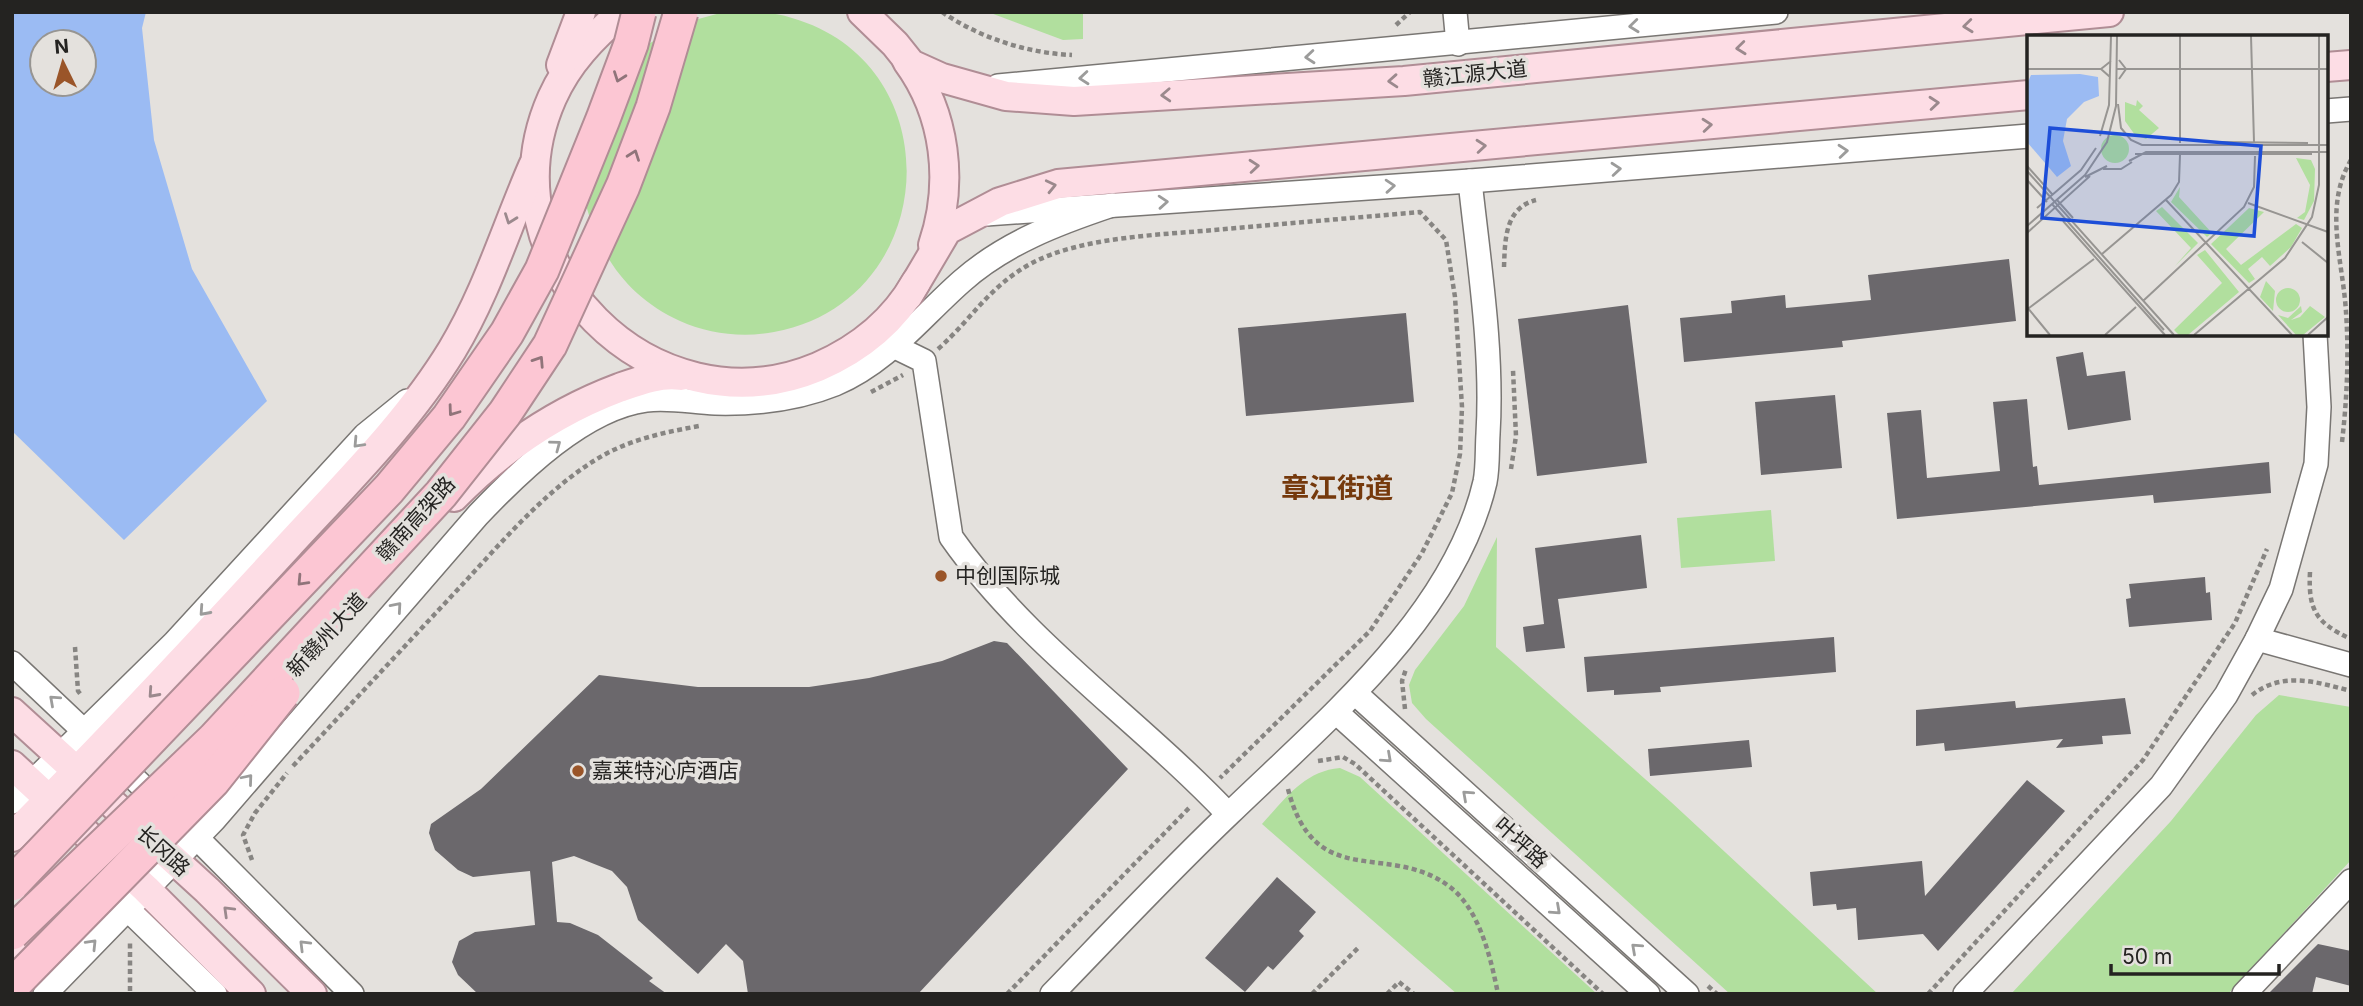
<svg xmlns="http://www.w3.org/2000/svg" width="2363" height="1006" viewBox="0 0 2363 1006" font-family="Inter,'Noto Sans SC',sans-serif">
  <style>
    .green { fill: #b1df9e }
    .water { fill: #9bbbf3; fill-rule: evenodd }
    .building { fill: #6b686c }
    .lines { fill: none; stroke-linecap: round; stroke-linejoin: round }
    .minor-casing { stroke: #797673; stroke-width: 26 }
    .major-casing { stroke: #b08d95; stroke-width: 32 }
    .path { stroke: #878582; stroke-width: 4.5; stroke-dasharray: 5 3.5; stroke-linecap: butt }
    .minor { stroke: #fff; stroke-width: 23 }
    .major { stroke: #fddde5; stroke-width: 28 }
    .highway-bridge-casing { stroke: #b08d95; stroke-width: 37; stroke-linecap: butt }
    .highway-bridge { stroke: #fcc6d3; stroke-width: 33 }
    .oneway { stroke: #9c9c9b }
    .oneway2 { stroke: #9b898d }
    .oneway3 { stroke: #90747a }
    .poi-dot { fill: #9a5529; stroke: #e4e1dd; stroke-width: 2.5 }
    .labels { text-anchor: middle; stroke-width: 7; stroke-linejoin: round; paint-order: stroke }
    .street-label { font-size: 21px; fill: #242321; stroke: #e4e1dd }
    .poi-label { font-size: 21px; fill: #242321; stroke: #e4e1dd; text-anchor: start }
    .district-label { font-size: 28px; font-weight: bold; fill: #75390c; stroke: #e4e1dd }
    .inset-road { fill: none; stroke: #979592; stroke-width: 2 }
    .view { fill: #1d4ed8; fill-opacity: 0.15; stroke: #1d4ed8; stroke-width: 3.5 }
    .inset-edge { fill: none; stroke: #242321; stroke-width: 3.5 }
  </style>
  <rect width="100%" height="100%" fill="#e4e1dd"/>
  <g class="green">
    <path d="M724 12C747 12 770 11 792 18 955 65 940 302 774 332 742 338 709 334 680 321 627 297 597 253 584 197L641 49 680 24Z"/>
    <path d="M988 12H1083V39L1063 40Z"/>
    <path d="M1771 510 1775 561 1681 568 1677 518Z"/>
    <path d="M1497 537 1496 647 1671 802 1878 994H1730L1426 719 1412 703 1409 685 1415 670 1464 606Z"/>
    <path d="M2279 695 2351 707V860L2228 994H2011L2171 821 2256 715Z"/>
    <path d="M1340 768 1360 777 1597 994H1457L1262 824C1285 799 1304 771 1340 768Z"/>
  </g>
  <path class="water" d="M12 12H146L142 28 154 140 192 269 267 401 124 540 12 431ZM42 42H84V84H42Z"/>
  <g class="building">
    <path d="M2009 259 2016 321 1842 341 1843 347 1684 362 1680 318 1732 313 1731 301 1785 295 1786 308 1871 300 1868 275Z"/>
    <path d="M1628 305 1647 463 1537 476 1518 319Z"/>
    <path d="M1406 313 1414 402 1246 416 1238 328Z"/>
    <path d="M2083 352 2087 376 2125 371 2131 420 2068 430 2056 357Z"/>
    <path d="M1835 395 1842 468 1761 475 1755 402Z"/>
    <path d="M2027 399 2033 467 2037 466 2039 485 2269 462 2271 493 2154 503 2153 495 1897 519 1887 413 1921 410 1927 478 2000 471 1993 402Z"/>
    <path d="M1641 535 1647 588 1558 599 1565 648 1526 652 1523 627 1544 624 1535 548Z"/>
    <path d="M2205 577 2206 593 2210 592 2212 620 2129 627 2126 599 2131 598 2129 584Z"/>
    <path d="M1834 637 1836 672 1660 687 1661 692 1614 695V690L1587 692 1584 657Z"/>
    <path d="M994 641 1007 643 1128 769 918 994H748L743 961 726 944 698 974 638 920 627 887 612 871 574 856 552 862 557 922 570 923 598 935 653 978 649 981 667 994H478L458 975 452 962 459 941 475 932 535 925 530 871 473 877 458 870 435 850 429 833 431 824 481 789 599 675 698 687H809L869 678 942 661Z"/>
    <path d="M2125 698 2131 734 2102 736 2103 744 2056 748 2063 739 1945 751 1944 743 1916 746V710L2015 701 2016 708Z"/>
    <path d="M1749 740 1752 767 1650 776 1648 749Z"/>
    <path d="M2027 780 2065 811 1938 951 1923 934 1858 940 1856 908 1837 910 1836 904 1813 906 1810 872 1922 861 1925 896Z"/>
    <path d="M1277 877 1316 912 1299 931 1304 936 1273 970 1268 966 1245 992 1205 958Z"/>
    <path d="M2318 944 2351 951V986L2316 977 2312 994H2268Z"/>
  </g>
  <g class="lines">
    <defs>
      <g id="minor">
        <path d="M1455 12 1458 44"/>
        <path d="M998 86 1776 12"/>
        <path d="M2326 111 2351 109"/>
        <path d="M986 214 1470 181 2029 136"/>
        <path d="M883 341 924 361 951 537C1026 644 1139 720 1228 814"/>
        <path d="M2257 639 2351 665"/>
        <path d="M12 663 196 837 352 994"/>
        <path d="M1355 693 1687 994"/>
        <path d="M1336 712 1648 994"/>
        <path d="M12 802 174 643 365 435 407 401"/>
        <path d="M116 898 215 994"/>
        <path d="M45 994 214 820 478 515C519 472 584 408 646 400 669 397 692 402 715 403 754 404 798 399 835 384 887 362 920 318 962 281 1005 243 1058 223 1112 205"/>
        <path d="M1052 994C1111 933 1169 871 1230 813 1325 721 1454 616 1485 482 1488 467 1487 449 1488 434 1493 350 1479 265 1470 181"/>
        <path d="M1965 994 2161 786 2226 695 2257 639 2281 589 2316 464 2319 407 2315 334"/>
        <path d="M2244 994 2351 881"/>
      </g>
      <g id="major">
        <path d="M622 12C593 37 568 62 552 98 479 263 653 436 818 367 859 349 894 321 916 282"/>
        <path d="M862 12 895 44 911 64 942 78 1006 96 1074 101 1404 81 2109 12"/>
        <path d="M907 61C946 114 954 183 933 245"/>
        <path d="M561 65 581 12"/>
        <path d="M2326 67 2351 65"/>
        <path d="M908 296 947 230 1000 202 1058 184 2029 95"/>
        <path d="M454 497C502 448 555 412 619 388 639 381 660 373 681 376"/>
        <path d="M12 712 207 890 312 994"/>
        <path d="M12 765 146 889 251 994"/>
        <path d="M12 837C107 742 198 644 289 545 346 483 408 422 452 350 487 292 506 228 533 166"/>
        <path d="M12 959 140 833"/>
      </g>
    </defs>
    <use href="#minor" class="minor-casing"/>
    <use href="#major" class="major-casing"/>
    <g class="path">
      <path d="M942 12C980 38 1027 53 1072 55"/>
      <path d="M1396 25 1410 12"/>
      <path d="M1504 267C1505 239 1505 208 1536 200"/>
      <path d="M938 349C973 318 988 287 1032 263 1082 237 1158 235 1214 230 1282 224 1351 218 1420 212L1446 240 1455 297 1462 407 1460 454 1452 493 1422 553 1370 631 1220 778"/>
      <path d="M871 392 903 375"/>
      <path d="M2342 442C2347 399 2349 355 2346 312 2343 261 2323 207 2351 160"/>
      <path d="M1511 469 1516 436 1513 370"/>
      <path d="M2310 572C2308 610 2316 623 2351 639"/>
      <path d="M75 647 78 691 81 695"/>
      <path d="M2252 695C2282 671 2317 682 2351 691"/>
      <path d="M1405 709 1402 681 1406 669"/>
      <path d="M1318 761 1343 757 1355 764 1603 994"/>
      <path d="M293 766C349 706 405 646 461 586 503 541 548 487 602 456 632 439 666 432 699 426"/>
      <path d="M1288 789C1315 894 1389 840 1450 887 1480 910 1491 959 1498 994"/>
      <path d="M252 860 243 835 255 813 287 773"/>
      <path d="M1708 986 1717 994"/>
      <path d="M130 991V940"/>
      <path d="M1007 994 1191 806"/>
      <path d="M1312 994 1360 946"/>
      <path d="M1387 994 1399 982 1414 994"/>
      <path d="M1928 994 2143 760 2235 623 2267 549"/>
    </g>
    <use href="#minor" class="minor"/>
    <use href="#major" class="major"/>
    <defs>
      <g id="highway-bridge">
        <path d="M12 884 389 489 449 417 507 333 542 270 603 119 631 44 639 12"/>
        <path d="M12 933 214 739 441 494 505 413 550 345 623 186 653 107 681 12"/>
        <path d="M12 986 213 781 283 693"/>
      </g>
    </defs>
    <use href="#highway-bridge" class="highway-bridge-casing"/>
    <use href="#highway-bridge" class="highway-bridge"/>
  </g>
  <defs><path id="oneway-chevron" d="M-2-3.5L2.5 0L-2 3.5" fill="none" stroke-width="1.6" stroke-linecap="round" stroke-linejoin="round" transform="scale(1.75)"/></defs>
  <g class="oneway">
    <use href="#oneway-chevron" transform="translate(1634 26) rotate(174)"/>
    <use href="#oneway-chevron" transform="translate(1310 57) rotate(175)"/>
    <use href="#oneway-chevron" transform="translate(1084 78) rotate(175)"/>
    <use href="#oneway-chevron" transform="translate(1843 151) rotate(-5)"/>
    <use href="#oneway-chevron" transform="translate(1616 169) rotate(-5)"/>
    <use href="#oneway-chevron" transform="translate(1390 186) rotate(-4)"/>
    <use href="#oneway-chevron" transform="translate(1163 202) rotate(-4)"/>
    <use href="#oneway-chevron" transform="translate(358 443) rotate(133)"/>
    <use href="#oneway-chevron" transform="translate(556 445) rotate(-37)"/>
    <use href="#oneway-chevron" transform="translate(397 607) rotate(-49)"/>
    <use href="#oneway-chevron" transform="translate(204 611) rotate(132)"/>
    <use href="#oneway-chevron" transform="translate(54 700) rotate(-138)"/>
    <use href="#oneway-chevron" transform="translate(1387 758) rotate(42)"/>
    <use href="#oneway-chevron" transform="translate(248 779) rotate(-50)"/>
    <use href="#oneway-chevron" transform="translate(1467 795) rotate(-138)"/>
    <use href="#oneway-chevron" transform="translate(1556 910) rotate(42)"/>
    <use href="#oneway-chevron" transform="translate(92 944) rotate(-46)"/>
    <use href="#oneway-chevron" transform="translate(304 945) rotate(-135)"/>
    <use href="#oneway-chevron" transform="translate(1636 948) rotate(-138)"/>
  </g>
  <g class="oneway2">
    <use href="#oneway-chevron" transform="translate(1968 26) rotate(174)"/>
    <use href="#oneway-chevron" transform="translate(1741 48) rotate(174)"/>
    <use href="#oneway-chevron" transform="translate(1393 81) rotate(176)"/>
    <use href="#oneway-chevron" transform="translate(1166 95) rotate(177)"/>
    <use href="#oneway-chevron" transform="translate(1934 103) rotate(-5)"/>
    <use href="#oneway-chevron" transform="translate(1707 125) rotate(-5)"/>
    <use href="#oneway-chevron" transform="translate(1481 146) rotate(-5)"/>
    <use href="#oneway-chevron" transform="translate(1254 166) rotate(-5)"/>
    <use href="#oneway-chevron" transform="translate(1051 186) rotate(-13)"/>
    <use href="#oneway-chevron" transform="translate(510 219) rotate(110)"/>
    <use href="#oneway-chevron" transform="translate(153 693) rotate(132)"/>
    <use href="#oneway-chevron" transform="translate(228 911) rotate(-136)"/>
  </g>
  <g class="oneway3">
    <use href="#oneway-chevron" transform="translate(619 77) rotate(110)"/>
    <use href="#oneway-chevron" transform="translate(634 155) rotate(-70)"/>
    <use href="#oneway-chevron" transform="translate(539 361) rotate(-57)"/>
    <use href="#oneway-chevron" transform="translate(453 411) rotate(126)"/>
    <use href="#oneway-chevron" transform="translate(302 581) rotate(133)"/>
  </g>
  <g class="poi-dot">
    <circle cx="941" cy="576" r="7"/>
    <circle cx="578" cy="771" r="7"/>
  </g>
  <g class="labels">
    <g class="street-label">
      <text transform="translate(1475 74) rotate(-6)" y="7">赣江源大道</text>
      <text transform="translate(416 519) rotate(-48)" y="7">赣南高架路</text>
      <text transform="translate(327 635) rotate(-47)" y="7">新赣州大道</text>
      <text transform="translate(1521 843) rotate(42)" y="7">叶坪路</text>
      <text transform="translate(163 851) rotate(42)" y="7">长冈路</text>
    </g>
    <g class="poi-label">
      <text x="955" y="583">中创国际城</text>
      <text x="592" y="778">嘉莱特沁庐酒店</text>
    </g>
    <g class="district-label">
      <text x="1337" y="498">章江街道</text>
    </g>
  </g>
  <g transform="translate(2027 35)">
    <rect width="301" height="301" fill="#e4e1dd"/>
    <path d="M110 65 116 71 112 75 132 93 119 104 108 100 98 86V67L109 71ZM74 114a14 14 0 1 1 28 0a14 14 0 1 1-28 0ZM269 123 284 125 288 134 287 166 277 185 270 183 278 177 283 150ZM153 152 152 162 185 198 180 202 144 167ZM135 172 171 208 148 231 164 213 129 176ZM222 173 237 177 199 214 214 230 269 189 275 193 264 212 243 231 235 222 221 234 228 244 222 248 184 209ZM178 215 212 257 161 300H152L147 295 195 248 170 220ZM239 246 248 256 246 276 233 262ZM249 265a12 12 0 1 1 24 0a12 12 0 1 1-24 0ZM274 271 275 277 264 285 273 282 283 271 298 282 276 300H269L251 280 261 283Z" fill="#b1df9e"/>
    <path d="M53 39 71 42 72 61 57 67 40 84 36 106 44 131 30 142 0 107V49L4 40Z" fill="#9bbbf3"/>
    <path class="inset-road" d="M224 1 227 107M0 34H75M90 34H301M83 42 74 34 84 26M92 44 99 34 92 25M91 69 94 93 104 105 115 110H301M73 101 82 70 84 1M195 107 281 108M153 108V1M108 119H285M102 126 119 117H301M0 131 25 159M76 134H94L105 127M0 136 147 300M58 142 80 131M0 145 20 167M30 165 46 183M139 165 265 300M221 168 301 197M25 169 137 295M10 173 54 135 69 113M36 186 138 300M0 191 58 140 80 107 89 71 90 1M0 198 63 141M275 207 301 228M75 219 144 160 152 147 153 120M116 266 217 172 227 152 228 121M0 272 23 300M2 273 67 224M78 300 109 272M167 300 258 223 285 182 292 150V1M281 300 301 282"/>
    <path class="view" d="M23 93 234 111 227 201 15 183Z"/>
    <rect width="301" height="301" class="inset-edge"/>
  </g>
  <rect width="2363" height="1006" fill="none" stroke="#242321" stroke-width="28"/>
  <g transform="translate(63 63) rotate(355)"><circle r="33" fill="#e4e1dd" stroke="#979592" stroke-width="2"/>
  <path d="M0-5L12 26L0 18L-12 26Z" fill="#9a5529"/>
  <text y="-10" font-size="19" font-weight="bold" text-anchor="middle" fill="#242321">N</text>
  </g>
  <path d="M2111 964v10h168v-10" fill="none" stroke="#242321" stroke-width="3.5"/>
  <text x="2122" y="964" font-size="21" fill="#242321" stroke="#e4e1dd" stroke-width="5" paint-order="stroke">50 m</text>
</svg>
